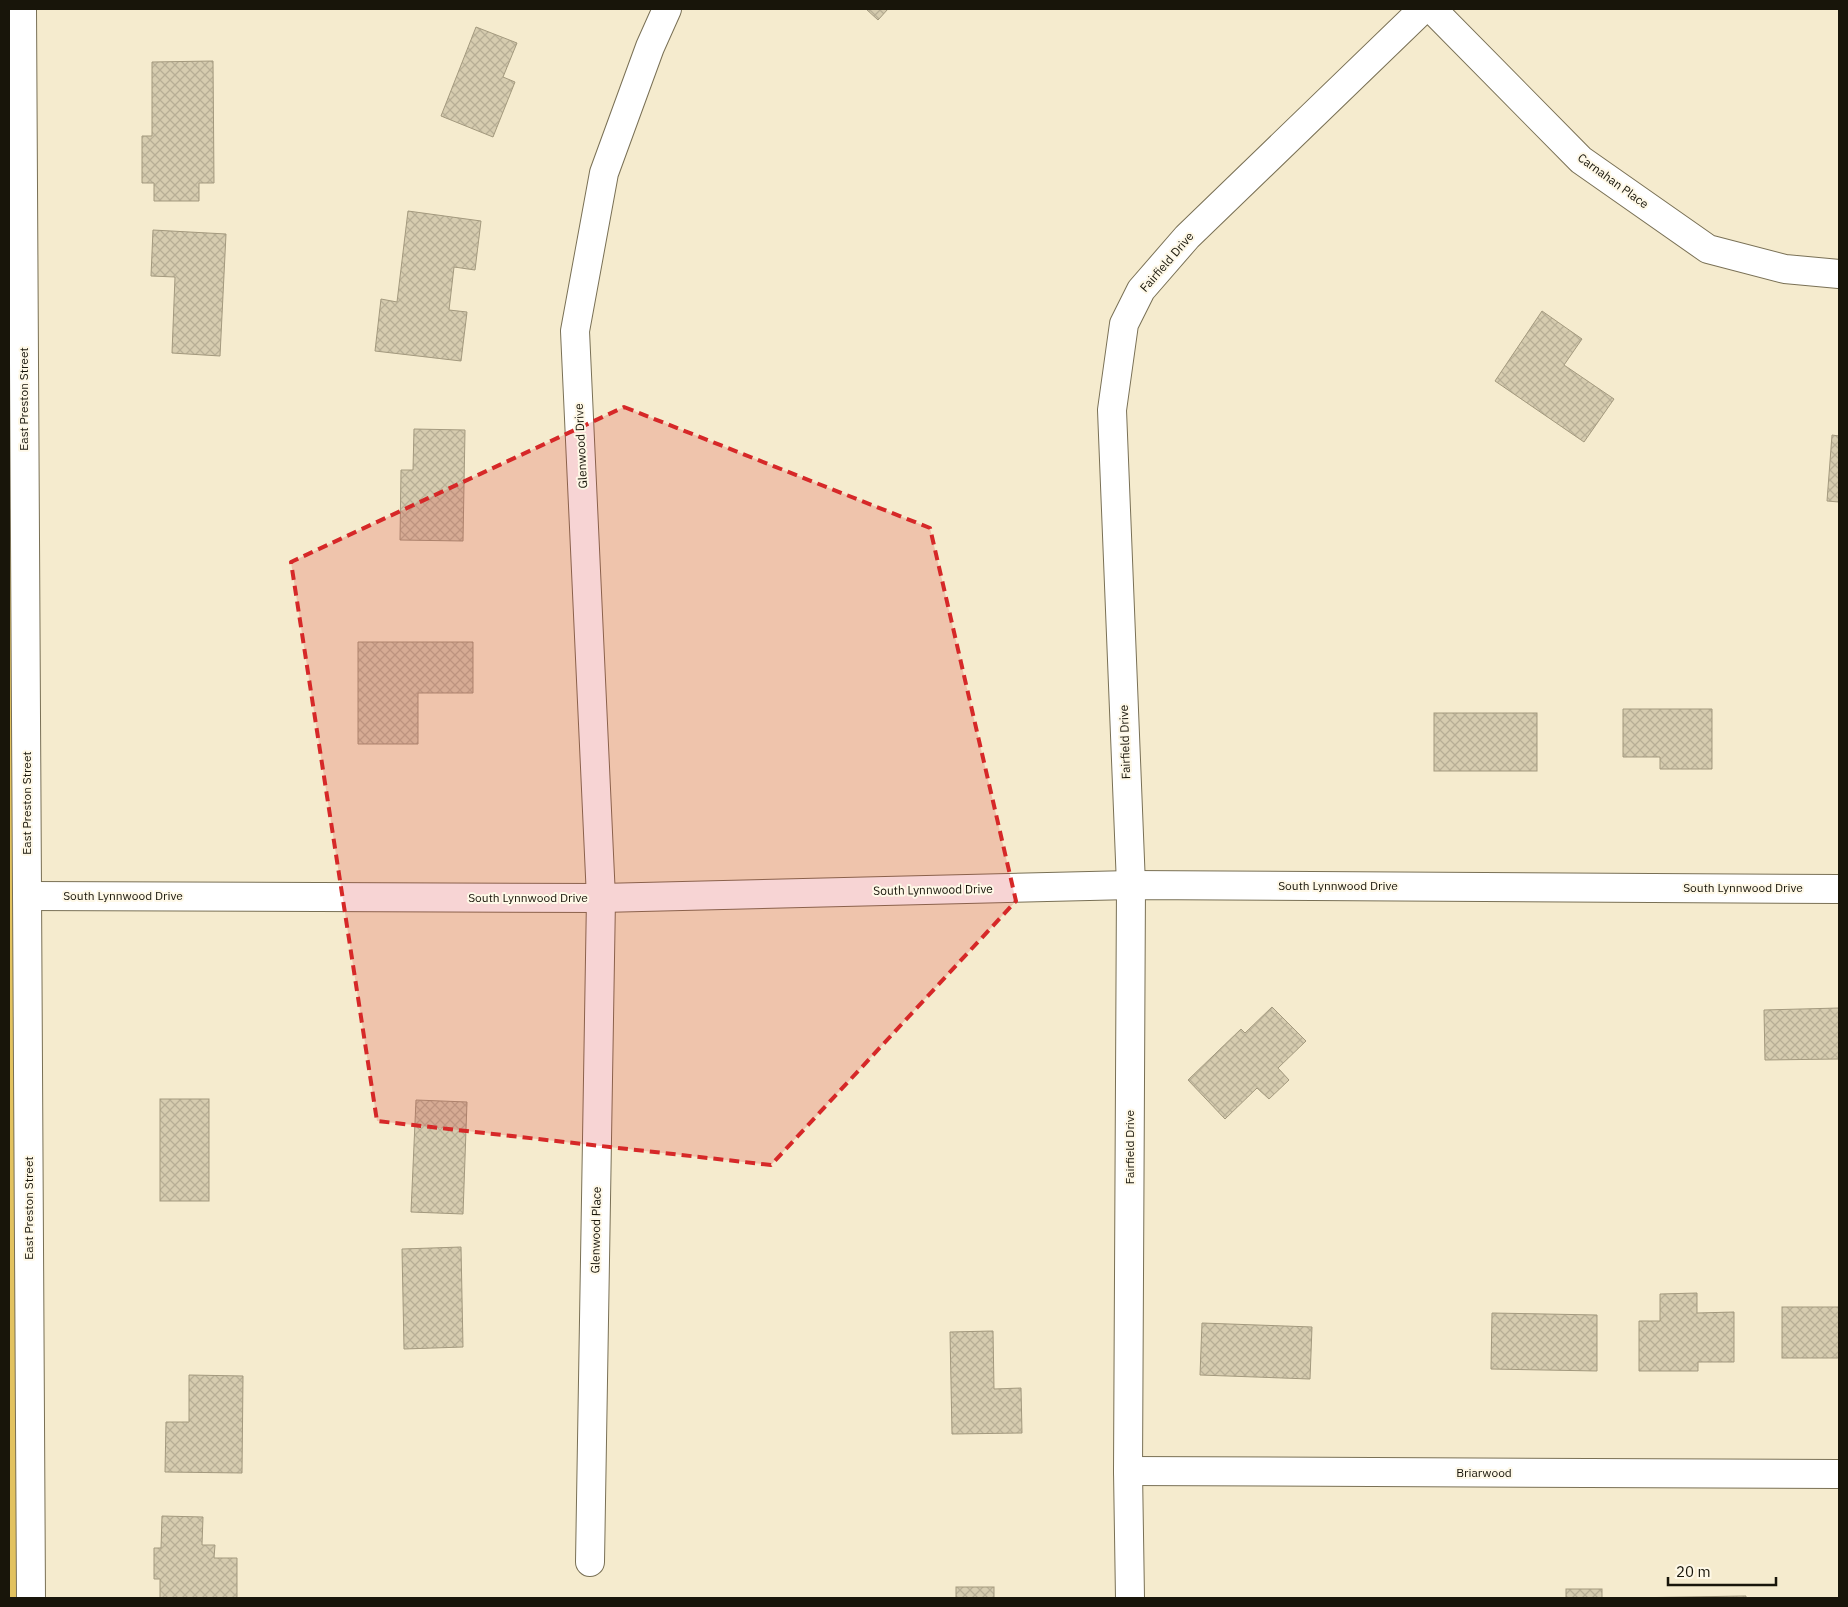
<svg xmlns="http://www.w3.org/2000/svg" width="1848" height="1607" viewBox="0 0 1848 1607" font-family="'IBM Plex Sans',sans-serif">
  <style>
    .green { fill: #e2c25f }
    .building { fill: url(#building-cross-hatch); stroke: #a3997e }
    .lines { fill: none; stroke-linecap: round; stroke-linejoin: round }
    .street-casing { stroke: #797055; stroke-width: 30 }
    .secondary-casing { stroke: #797055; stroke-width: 30 }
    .street { stroke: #fff; stroke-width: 28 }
    .secondary { stroke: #fff; stroke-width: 28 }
    .marked { fill: #d62828; fill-opacity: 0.2; stroke: #d62828; stroke-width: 4; stroke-dasharray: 10 6; stroke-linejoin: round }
    .labels { text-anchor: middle; stroke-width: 4; stroke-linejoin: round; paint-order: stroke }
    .street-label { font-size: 12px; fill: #18150a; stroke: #fef8e7 }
  </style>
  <defs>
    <pattern id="building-cross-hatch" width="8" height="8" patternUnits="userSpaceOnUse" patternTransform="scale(1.25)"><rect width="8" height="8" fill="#d6ccaf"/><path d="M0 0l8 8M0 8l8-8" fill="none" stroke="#b7ae95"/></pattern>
  </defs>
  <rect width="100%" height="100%" fill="#f5ebce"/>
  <path class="green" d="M9 9 31 1598H9Z"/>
  <g class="building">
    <path d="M866 9H888L878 20Z"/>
    <path d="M476 27 517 43 503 77 515 82 493 137 441 116Z"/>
    <path d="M213 61 214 183H199V201H154V183H142V136H152V62Z"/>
    <path d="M408 211 481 221 475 270 454 267 449 310 467 312 461 361 375 351 381 299 397 302Z"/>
    <path d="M153 230 226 234 220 356 172 353 175 277 151 276Z"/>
    <path d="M1542 311 1582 339 1564 365 1614 399 1584 442 1495 381Z"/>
    <path d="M414 429 465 430 463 541 400 540 401 470H413Z"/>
    <path d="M1832 435 1839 436V502L1827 501Z"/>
    <path d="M358 642H473V693H418V744H358Z"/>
    <path d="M1623 709H1712V769H1660V757H1623Z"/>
    <rect x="1434" y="713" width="103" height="58"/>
    <path d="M1272 1007 1306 1041 1278 1068 1289 1080 1269 1099 1257 1088 1225 1119 1188 1080 1241 1029 1245 1033Z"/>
    <path d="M1839 1008V1059L1765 1060 1764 1010Z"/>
    <rect x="160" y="1099" width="49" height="102"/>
    <path d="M416 1100 467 1102 463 1214 411 1212Z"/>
    <path d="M461 1247 463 1347 404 1349 402 1249Z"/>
    <path d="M1697 1293V1313L1734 1312V1362H1698V1371H1639V1321H1660V1294Z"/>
    <rect x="1782" y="1307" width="57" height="51"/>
    <path d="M1492 1313 1597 1315V1371L1491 1369Z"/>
    <path d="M1202 1323 1312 1327 1310 1379 1200 1375Z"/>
    <path d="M993 1331 994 1389 1021 1388 1022 1433 952 1434 950 1332Z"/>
    <path d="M189 1375 243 1376 242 1473 165 1472 166 1422H189Z"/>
    <path d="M162 1516 203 1517 202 1545H215L214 1558H237V1598H160V1579H154V1548H161Z"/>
    <rect x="956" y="1587" width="38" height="11"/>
    <rect x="1566" y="1589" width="36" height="9"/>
    <path d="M1746 1596V1598H1626Z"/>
  </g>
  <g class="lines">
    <defs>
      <g id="street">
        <path d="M1432 9 1581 160 1708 249 1785 269 1839 274"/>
        <path d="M27 896 601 898 1131 885 1839 889"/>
        <path d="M1128 1471 1839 1474"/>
        <path d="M590 1562 601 898 575 331 604 173 650 47 667 9"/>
        <path d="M1130 1598 1128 1471 1131 885 1112 410 1124 324 1141 290 1187 237 1423 9"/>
      </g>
      <path id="secondary" d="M22 9 31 1598"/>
    </defs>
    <use href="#street" class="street-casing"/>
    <use href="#secondary" class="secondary-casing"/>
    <use href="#street" class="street"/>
    <use href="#secondary" class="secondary"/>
  </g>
  <path class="marked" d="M624 407 930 528 1016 901 771 1165 377 1121 291 562Z"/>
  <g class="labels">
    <g class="street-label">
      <text transform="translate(1613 181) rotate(36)" y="4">Carnahan Place</text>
      <text transform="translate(1167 262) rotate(-49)" y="4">Fairfield Drive</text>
      <text transform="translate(24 399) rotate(-90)" y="4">East Preston Street</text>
      <text transform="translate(581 446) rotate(-93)" y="4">Glenwood Drive</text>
      <text transform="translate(1125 742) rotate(-92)" y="4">Fairfield Drive</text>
      <text transform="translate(27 803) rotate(-90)" y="4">East Preston Street</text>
      <text x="1338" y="890">South Lynnwood Drive</text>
      <text x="1743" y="892">South Lynnwood Drive</text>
      <text transform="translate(933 890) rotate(-1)" y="4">South Lynnwood Drive</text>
      <text x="123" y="900">South Lynnwood Drive</text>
      <text x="528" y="902">South Lynnwood Drive</text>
      <text transform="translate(1130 1147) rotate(-90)" y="4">Fairfield Drive</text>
      <text transform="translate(29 1208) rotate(-90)" y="4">East Preston Street</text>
      <text transform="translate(596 1230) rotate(-89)" y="4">Glenwood Place</text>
      <text x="1484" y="1477">Briarwood</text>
    </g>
  </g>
  <rect width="1848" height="1607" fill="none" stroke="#18150a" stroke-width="20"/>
  <path d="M1668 1577v8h108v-8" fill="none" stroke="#18150a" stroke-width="2.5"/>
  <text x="1676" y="1577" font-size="15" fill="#18150a" stroke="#fef8e7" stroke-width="4" paint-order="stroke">20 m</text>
</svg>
